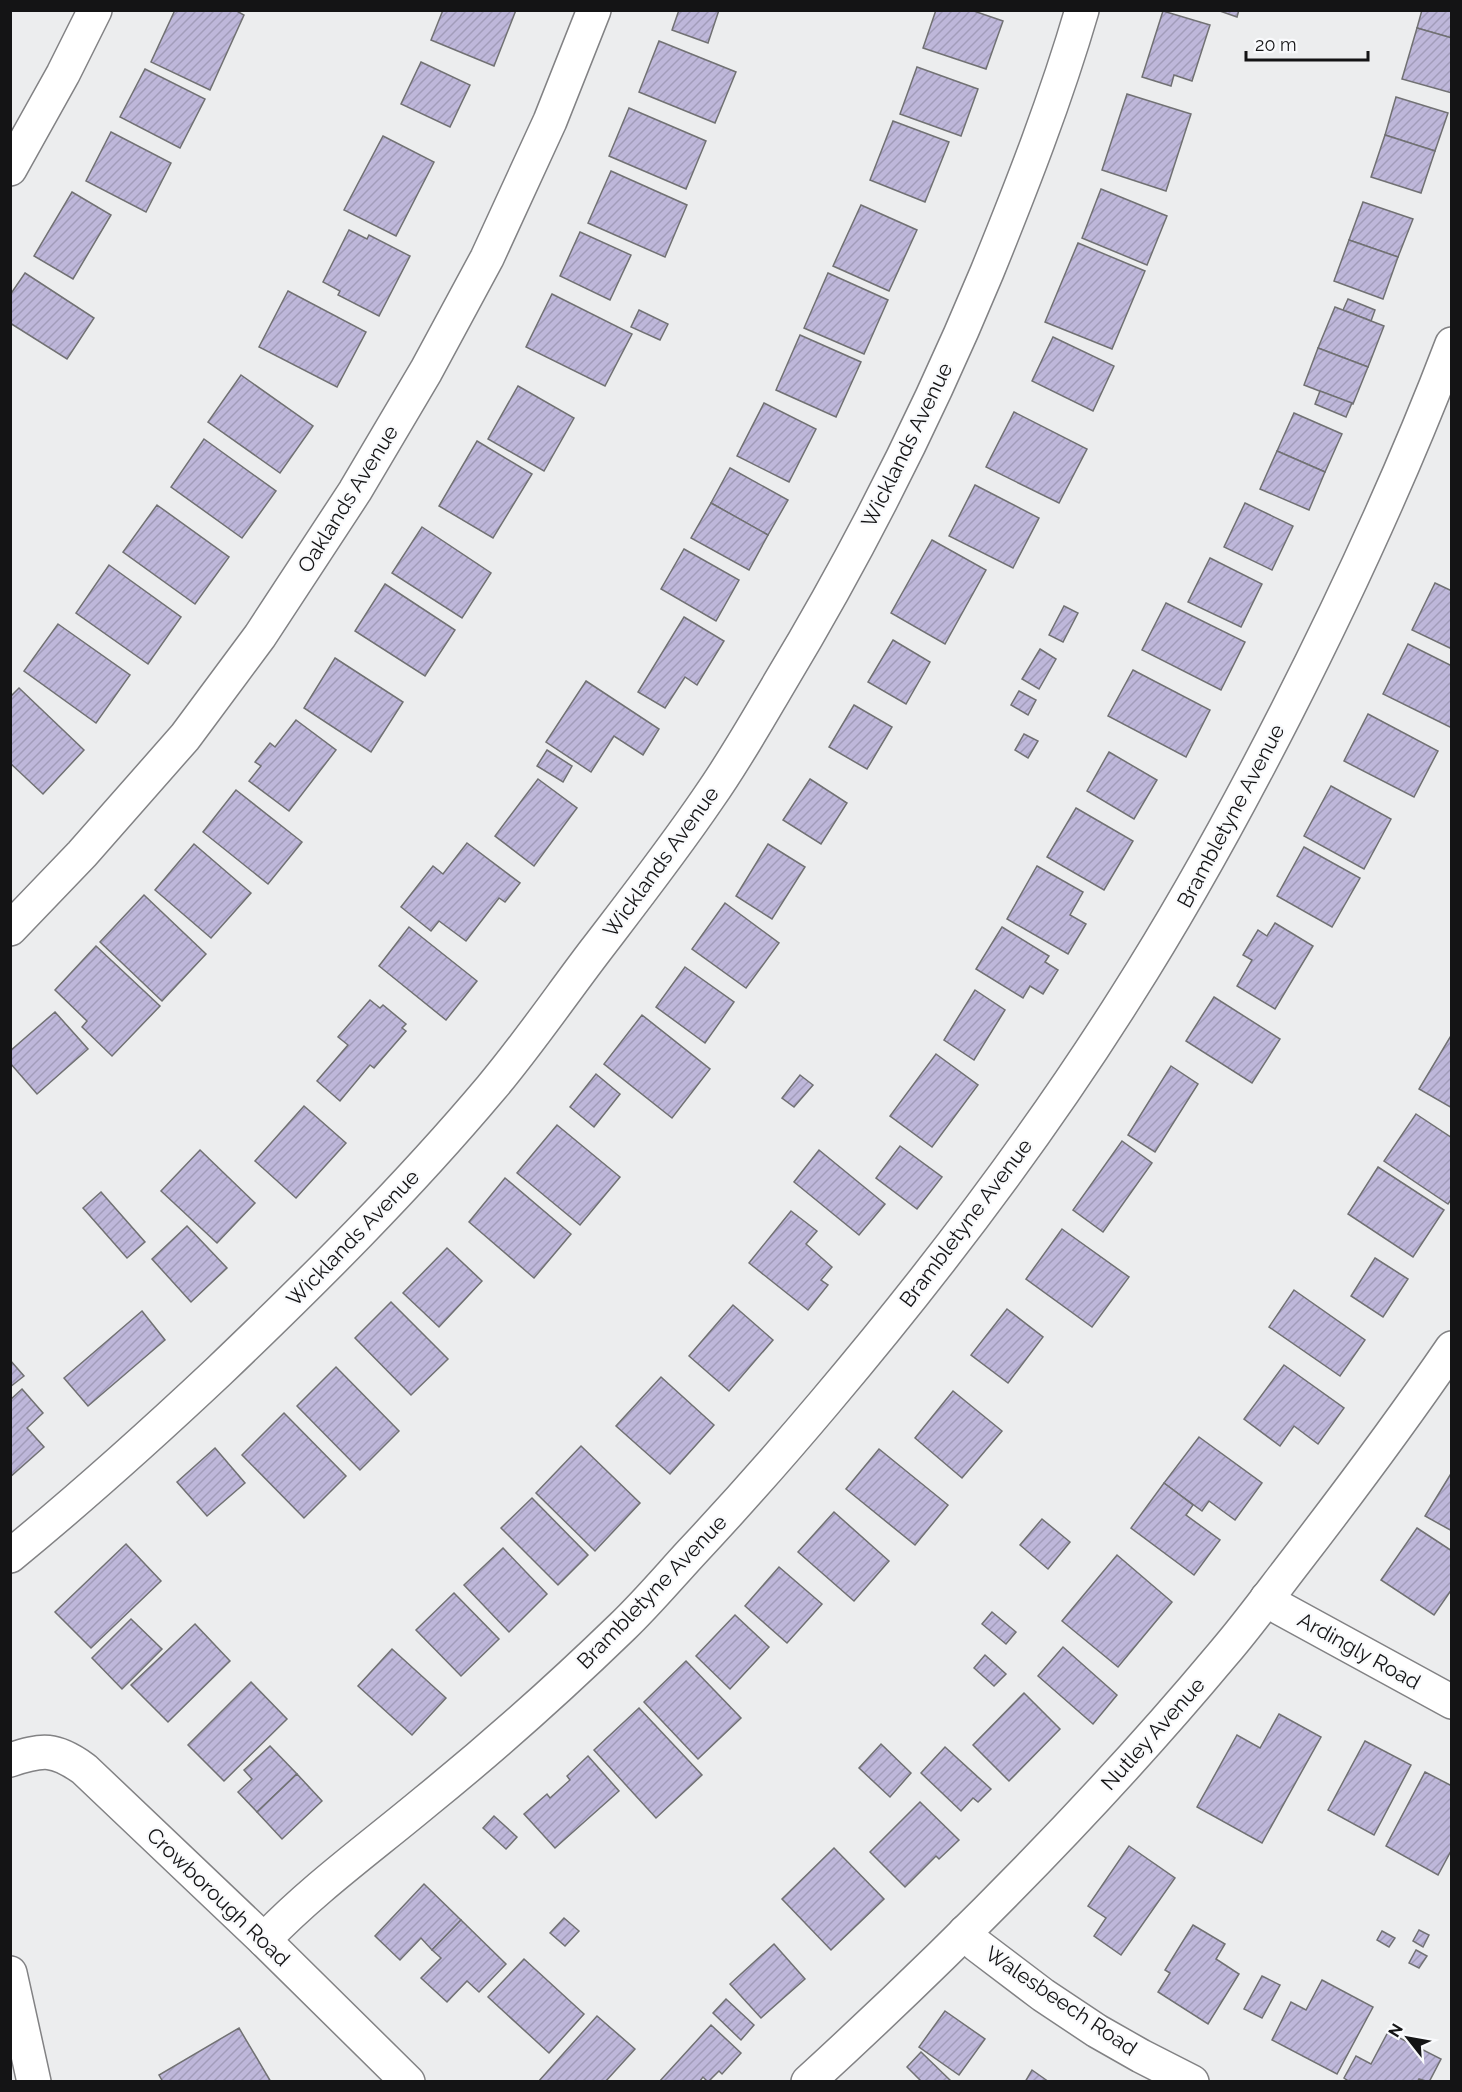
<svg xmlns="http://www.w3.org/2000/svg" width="1462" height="2092" viewBox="0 0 1462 2092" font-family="Raleway,sans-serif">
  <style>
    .building { fill: url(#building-hatch); stroke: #717173; stroke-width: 1.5 }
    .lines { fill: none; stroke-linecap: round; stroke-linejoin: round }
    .street-casing { stroke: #828284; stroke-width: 36 }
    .street { stroke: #fff; stroke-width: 33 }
    .labels { text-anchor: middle; stroke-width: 4.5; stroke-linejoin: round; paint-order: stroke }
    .street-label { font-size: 21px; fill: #141415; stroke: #f9fafc }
  </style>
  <defs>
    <pattern id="building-hatch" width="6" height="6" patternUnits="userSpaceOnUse" patternTransform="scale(1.5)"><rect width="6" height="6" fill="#beb7da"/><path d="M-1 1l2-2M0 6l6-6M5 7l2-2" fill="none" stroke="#a29cba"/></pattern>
  </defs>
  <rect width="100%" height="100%" fill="#ecedee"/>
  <g class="building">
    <path d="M175 10H235L244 15 210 90 151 62Z"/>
    <path d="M443 10H516L494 66 431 40Z"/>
    <path d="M679 10H719L708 43 672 30Z"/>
    <path d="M936 10H971L1003 21 986 69 923 48Z"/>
    <path d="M1217 10H1239L1237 17Z"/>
    <path d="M1422 10H1452V38L1417 28Z"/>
    <path d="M1163 11 1210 25 1192 81 1174 75 1171 86 1142 77Z"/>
    <path d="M1417 28 1452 38V93L1402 79Z"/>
    <path d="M659 41 736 72 715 123 639 92Z"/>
    <path d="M421 62 470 85 450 127 401 104Z"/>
    <path d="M917 67 978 89 961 136 900 114Z"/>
    <path d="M145 69 205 99 180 148 120 117Z"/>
    <path d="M1127 94 1191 114 1166 191 1102 170Z"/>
    <path d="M1396 97 1448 113 1435 151 1385 135Z"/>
    <path d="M629 108 706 141 686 189 609 156Z"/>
    <path d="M893 121 949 142 925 202 870 180Z"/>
    <path d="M111 132 171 163 146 212 86 181Z"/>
    <path d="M1385 135 1435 151 1421 193 1371 177Z"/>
    <path d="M383 136 434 162 396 236 344 210Z"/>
    <path d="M611 171 687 205 665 257 588 223Z"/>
    <path d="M1101 189 1167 216 1147 265 1082 238Z"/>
    <path d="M72 192 111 215 73 279 34 256Z"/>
    <path d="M1363 202 1413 219 1398 257 1349 240Z"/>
    <path d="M861 205 917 230 889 291 833 266Z"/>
    <path d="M349 230 367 239 369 235 410 256 379 316 338 295 340 291 323 282Z"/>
    <path d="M580 232 631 255 610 300 560 276Z"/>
    <path d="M1349 240 1398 257 1383 299 1334 281Z"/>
    <path d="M1078 243 1145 271 1112 349 1045 322Z"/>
    <path d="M25 273 94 318 67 359 10 323V295Z"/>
    <path d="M828 273 888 300 864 354 804 328Z"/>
    <path d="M288 291 366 332 337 387 259 347Z"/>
    <path d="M552 294 632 334 605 386 526 347Z"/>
    <path d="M1348 299 1375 310 1371 321 1343 310Z"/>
    <path d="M1335 307 1384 326 1368 367 1318 348Z"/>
    <path d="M639 310 668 324 660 340 631 327Z"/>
    <path d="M800 335 861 362 836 417 776 390Z"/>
    <path d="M1053 337 1114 366 1093 411 1032 381Z"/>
    <path d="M1318 348 1368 367 1353 404 1304 385Z"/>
    <path d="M241 375 313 426 280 473 208 422Z"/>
    <path d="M518 386 574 418 544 471 488 439Z"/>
    <path d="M1320 391 1352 403 1346 417 1315 404Z"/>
    <path d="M764 403 816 429 789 482 737 456Z"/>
    <path d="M1014 412 1087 449 1059 503 986 467Z"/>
    <path d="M1294 413 1342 434 1325 472 1277 451Z"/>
    <path d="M204 439 276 491 242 538 171 487Z"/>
    <path d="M477 441 532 474 493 538 439 506Z"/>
    <path d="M1277 451 1325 472 1309 510 1260 489Z"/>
    <path d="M730 468 788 500 768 535 711 503Z"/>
    <path d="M975 485 1039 518 1013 568 949 536Z"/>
    <path d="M711 503 768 535 749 570 691 538Z"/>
    <path d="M1245 503 1293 526 1272 570 1224 547Z"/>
    <path d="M157 505 229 557 195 604 123 552Z"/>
    <path d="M422 527 491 573 462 618 392 573Z"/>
    <path d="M932 540 986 570 945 644 891 613Z"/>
    <path d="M684 549 739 580 716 621 661 589Z"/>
    <path d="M1210 558 1262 584 1241 627 1188 602Z"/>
    <path d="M109 565 181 617 148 664 76 613Z"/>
    <path d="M1435 583 1452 591V649L1412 630Z"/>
    <path d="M385 584 455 630 425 676 355 631Z"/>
    <path d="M1166 603 1245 642 1221 690 1142 650Z"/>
    <path d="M1064 606 1078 613 1063 642 1049 635Z"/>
    <path d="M684 617 724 641 697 685 685 677 665 708 638 692Z"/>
    <path d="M58 624 130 675 96 723 24 671Z"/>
    <path d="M893 640 930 662 906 704 868 682Z"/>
    <path d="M1408 644 1452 666V728L1383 694Z"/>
    <path d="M1040 649 1056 659 1039 689 1022 679Z"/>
    <path d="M335 658 403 702 371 752 304 708Z"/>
    <path d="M1133 670 1210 710 1186 757 1108 716Z"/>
    <path d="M586 681 659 729 643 755 614 736 591 772 546 742Z"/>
    <path d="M19 688 84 750 43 794 10 763V697Z"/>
    <path d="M1019 691 1036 700 1028 715 1011 705Z"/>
    <path d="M854 705 892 727 867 769 829 747Z"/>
    <path d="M1368 714 1438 751 1414 797 1344 761Z"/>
    <path d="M296 720 336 750 289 811 249 781 261 766 255 762 270 743 275 747Z"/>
    <path d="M1024 734 1038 741 1028 758 1015 750Z"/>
    <path d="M547 750 572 766 563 782 537 766Z"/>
    <path d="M1109 752 1157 780 1134 819 1087 791Z"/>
    <path d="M538 779 577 808 534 866 495 836Z"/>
    <path d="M810 779 847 803 821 844 783 820Z"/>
    <path d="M1331 786 1391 819 1364 869 1304 836Z"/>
    <path d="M236 790 302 842 268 884 203 832Z"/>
    <path d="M1076 808 1133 841 1104 890 1047 857Z"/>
    <path d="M467 843 520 883 505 902 499 898 466 941 439 921 431 931 401 907 433 866 443 874Z"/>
    <path d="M194 844 251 893 211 938 155 890Z"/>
    <path d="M768 844 805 867 772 919 736 896Z"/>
    <path d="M1304 847 1360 878 1332 927 1277 896Z"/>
    <path d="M1037 866 1083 892 1070 915 1086 924 1068 954 1007 919Z"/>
    <path d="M144 895 206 954 162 1001 100 942Z"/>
    <path d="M725 903 779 943 746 988 692 949Z"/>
    <path d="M1275 923 1313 946 1275 1009 1237 986 1252 960 1243 955 1258 930 1267 936Z"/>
    <path d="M409 927 477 981 446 1020 379 966Z"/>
    <path d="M1002 927 1049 956 1045 962 1058 970 1043 994 1030 986 1023 998 976 969Z"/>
    <path d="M96 946 160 1006 112 1056 82 1027 87 1021 55 990Z"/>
    <path d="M685 967 734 1002 705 1043 656 1007Z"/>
    <path d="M975 990 1005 1010 974 1060 944 1040Z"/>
    <path d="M1214 997 1280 1039 1252 1083 1186 1041Z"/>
    <path d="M370 1000 380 1008 383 1005 406 1024 402 1028 406 1031 374 1068 370 1065 340 1101 317 1081 348 1045 338 1037Z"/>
    <path d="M55 1012 88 1049 37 1094 10 1063V1051Z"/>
    <path d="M642 1015 710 1069 672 1118 604 1064Z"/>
    <path d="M1452 1034V1108L1419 1089Z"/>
    <path d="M936 1054 978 1085 932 1147 890 1116Z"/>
    <path d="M1171 1066 1198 1084 1155 1152 1128 1135Z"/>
    <path d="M596 1074 620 1094 594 1127 570 1107Z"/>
    <path d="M800 1075 813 1085 794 1107 782 1098Z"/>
    <path d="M304 1106 346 1143 296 1198 255 1161Z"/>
    <path d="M1416 1114 1452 1138V1198L1448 1204 1384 1161Z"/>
    <path d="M557 1125 620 1177 580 1225 517 1173Z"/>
    <path d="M1122 1141 1152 1163 1103 1232 1073 1210Z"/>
    <path d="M900 1146 942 1177 917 1209 876 1178Z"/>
    <path d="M200 1150 255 1203 217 1243 161 1191Z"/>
    <path d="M819 1150 885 1204 859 1235 794 1182Z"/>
    <path d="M1378 1167 1444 1210 1413 1257 1348 1214Z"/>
    <path d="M505 1178 571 1234 534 1278 469 1222Z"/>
    <path d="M101 1192 145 1242 127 1258 83 1208Z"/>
    <path d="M791 1211 817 1231 806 1244 832 1267 821 1280 828 1285 808 1310 749 1263Z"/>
    <path d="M187 1226 227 1268 191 1302 152 1259Z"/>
    <path d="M1062 1229 1129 1277 1092 1327 1026 1279Z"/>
    <path d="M447 1248 482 1281 439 1327 403 1293Z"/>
    <path d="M1375 1258 1408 1279 1383 1317 1351 1296Z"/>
    <path d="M1294 1290 1365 1340 1340 1376 1269 1327Z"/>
    <path d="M391 1302 448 1359 411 1395 355 1338Z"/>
    <path d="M733 1305 773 1340 729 1391 689 1356Z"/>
    <path d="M1007 1309 1043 1337 1008 1383 971 1355Z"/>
    <path d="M142 1311 165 1340 88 1406 64 1378Z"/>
    <path d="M10 1360 24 1376 10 1387Z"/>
    <path d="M1284 1365 1344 1408 1318 1444 1294 1426 1280 1446 1244 1419Z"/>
    <path d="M336 1367 399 1431 360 1470 297 1406Z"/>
    <path d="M661 1377 714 1425 670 1474 616 1426Z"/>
    <path d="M22 1389 43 1413 27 1428 44 1447 10 1477V1400Z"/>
    <path d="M953 1391 1002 1431 962 1478 915 1438Z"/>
    <path d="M284 1413 346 1476 304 1518 242 1455Z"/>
    <path d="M1199 1437 1262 1483 1235 1520 1209 1501 1202 1511 1164 1483Z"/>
    <path d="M581 1446 640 1503 595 1551 536 1493Z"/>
    <path d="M215 1448 245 1483 207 1516 177 1482Z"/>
    <path d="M879 1449 948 1505 915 1545 846 1489Z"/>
    <path d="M1452 1472V1531L1425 1516Z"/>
    <path d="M1164 1483 1193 1505 1186 1515 1220 1540 1194 1575 1131 1528Z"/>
    <path d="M532 1498 588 1555 558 1585 501 1528Z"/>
    <path d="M834 1512 889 1561 854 1601 798 1552Z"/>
    <path d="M1042 1519 1070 1542 1048 1569 1020 1545Z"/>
    <path d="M1417 1528 1452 1551V1589L1434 1615 1381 1580Z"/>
    <path d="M126 1544 161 1581 91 1648 55 1612Z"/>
    <path d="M503 1548 547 1594 509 1632 464 1585Z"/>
    <path d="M1117 1555 1172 1602 1118 1667 1062 1621Z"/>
    <path d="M779 1567 822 1604 787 1643 745 1606Z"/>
    <path d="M454 1593 499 1639 461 1676 416 1630Z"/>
    <path d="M992 1612 1016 1632 1006 1644 982 1624Z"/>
    <path d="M735 1615 769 1647 730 1689 696 1656Z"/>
    <path d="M131 1619 162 1649 122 1689 92 1658Z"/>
    <path d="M195 1624 230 1661 168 1722 131 1685Z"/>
    <path d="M1063 1647 1117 1695 1093 1724 1038 1676Z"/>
    <path d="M392 1649 446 1698 412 1735 358 1686Z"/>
    <path d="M985 1655 1006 1674 994 1686 974 1668Z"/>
    <path d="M686 1661 741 1718 698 1759 644 1702Z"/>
    <path d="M251 1682 287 1719 224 1781 188 1745Z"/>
    <path d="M1024 1693 1060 1729 1009 1781 973 1745Z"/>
    <path d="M639 1708 702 1775 656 1818 594 1750Z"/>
    <path d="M1279 1714 1321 1737 1262 1843 1197 1807 1237 1735 1260 1748Z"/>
    <path d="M1365 1741 1411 1765 1374 1835 1328 1810Z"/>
    <path d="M881 1744 911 1773 890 1797 859 1768Z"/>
    <path d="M270 1746 297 1774 257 1812 238 1792 252 1779 244 1770Z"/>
    <path d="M945 1747 991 1789 978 1802 973 1798 961 1811 921 1773Z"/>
    <path d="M588 1756 619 1791 555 1848 524 1814 547 1794 550 1798 570 1780 567 1776Z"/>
    <path d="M1425 1772 1452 1786V1849L1438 1875 1386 1846Z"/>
    <path d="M297 1774 322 1801 282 1839 257 1812Z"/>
    <path d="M920 1802 959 1840 939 1859 936 1856 905 1887 870 1852Z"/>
    <path d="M494 1816 517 1837 506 1849 483 1828Z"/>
    <path d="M1129 1846 1175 1878 1121 1955 1094 1936 1106 1918 1088 1906Z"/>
    <path d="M834 1848 884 1899 831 1950 782 1899Z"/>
    <path d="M424 1884 461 1920 432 1950 421 1938 400 1960 375 1936Z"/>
    <path d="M564 1918 579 1931 565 1946 550 1933Z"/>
    <path d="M461 1920 506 1964 479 1992 467 1981 447 2002 421 1978 441 1958 432 1950Z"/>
    <path d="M1193 1925 1225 1944 1216 1959 1239 1974 1208 2024 1158 1992 1170 1973 1165 1970Z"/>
    <path d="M1419 1930 1429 1935 1423 1947 1413 1941Z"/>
    <path d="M1382 1931 1395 1938 1389 1947 1377 1940Z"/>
    <path d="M774 1944 805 1979 761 2018 730 1984Z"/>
    <path d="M1416 1950 1427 1956 1419 1968 1409 1963Z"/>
    <path d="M524 1959 584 2014 549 2053 488 1997Z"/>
    <path d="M1262 1976 1280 1985 1262 2018 1244 2009Z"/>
    <path d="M1322 1980 1373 2007 1337 2074 1272 2040 1291 2002 1306 2010Z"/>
    <path d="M726 1999 754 2025 741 2040 713 2013Z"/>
    <path d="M945 2011 985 2039 959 2075 919 2047Z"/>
    <path d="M597 2016 635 2049 605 2082H538Z"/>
    <path d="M711 2025 741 2053 722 2074 719 2071 708 2082 703 2077 699 2082H659Z"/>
    <path d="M239 2028 271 2082H163L159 2075Z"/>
    <path d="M1388 2032 1441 2059 1429 2082 1419 2079 1417 2082H1350L1344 2078 1356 2056 1371 2064Z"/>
    <path d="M921 2052 952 2082H922L907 2067Z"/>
    <path d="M1032 2070 1049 2082H1025Z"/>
  </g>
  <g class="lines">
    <defs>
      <g id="street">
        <path d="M10 169 63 74 95 10"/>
        <path d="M10 929 82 854 185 737 260 636 355 491 426 371 487 258 550 121 594 10"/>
        <path d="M10 1556C82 1497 151 1435 218 1372 313 1281 406 1189 491 1088 528 1044 560 997 595 951 634 900 673 850 709 797 735 760 757 721 780 682 859 551 928 414 987 272 1022 186 1056 99 1082 10"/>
        <path d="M1267 1598 1280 1608 1452 1702"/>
        <path d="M10 1760C43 1749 55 1748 84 1769L264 1940 408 2082"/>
        <path d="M965 1932 977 1945 1043 1995 1097 2031 1141 2056 1192 2082"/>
        <path d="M264 1940C313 1889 371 1847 425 1802 493 1747 559 1688 622 1627 646 1604 668 1578 691 1553 737 1504 782 1453 825 1402 934 1273 1037 1138 1127 995 1185 904 1237 809 1286 713 1347 593 1404 470 1452 344"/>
        <path d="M10 1973 34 2082"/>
        <path d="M808 2082C954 1948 1095 1807 1222 1655 1248 1625 1271 1593 1295 1562 1349 1492 1402 1421 1452 1348"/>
      </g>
    </defs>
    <use href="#street" class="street-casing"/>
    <use href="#street" class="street"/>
  </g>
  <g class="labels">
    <g class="street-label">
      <text transform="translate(907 445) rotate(-64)" y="7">Wicklands Avenue</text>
      <text transform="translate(348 499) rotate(-58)" y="7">Oaklands Avenue</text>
      <text transform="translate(1231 816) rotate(-62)" y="7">Brambletyne Avenue</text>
      <text transform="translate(661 862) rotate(-54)" y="7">Wicklands Avenue</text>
      <text transform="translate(966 1223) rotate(-53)" y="7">Brambletyne Avenue</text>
      <text transform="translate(353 1238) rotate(-46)" y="7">Wicklands Avenue</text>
      <text transform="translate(652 1592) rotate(-46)" y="7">Brambletyne Avenue</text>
      <text transform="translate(1359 1651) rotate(29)" y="7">Ardingly Road</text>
      <text transform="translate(1153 1734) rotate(-48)" y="7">Nutley Avenue</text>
      <text transform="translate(218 1897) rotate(44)" y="7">Crowborough Road</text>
      <text transform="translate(1061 2001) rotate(34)" y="7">Walesbeech Road</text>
    </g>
  </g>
  <rect width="1462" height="2092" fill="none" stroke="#141415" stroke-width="24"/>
  <g transform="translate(1408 2038) rotate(301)" stroke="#f9fafc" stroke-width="4.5" paint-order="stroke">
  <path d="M0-4.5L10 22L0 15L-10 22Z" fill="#141415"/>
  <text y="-9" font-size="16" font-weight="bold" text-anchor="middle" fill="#141415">N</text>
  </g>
  <path d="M1246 51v9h122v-9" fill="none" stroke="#141415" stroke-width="3"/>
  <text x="1255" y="51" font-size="18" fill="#141415" stroke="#f9fafc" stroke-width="4.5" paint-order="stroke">20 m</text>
</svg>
